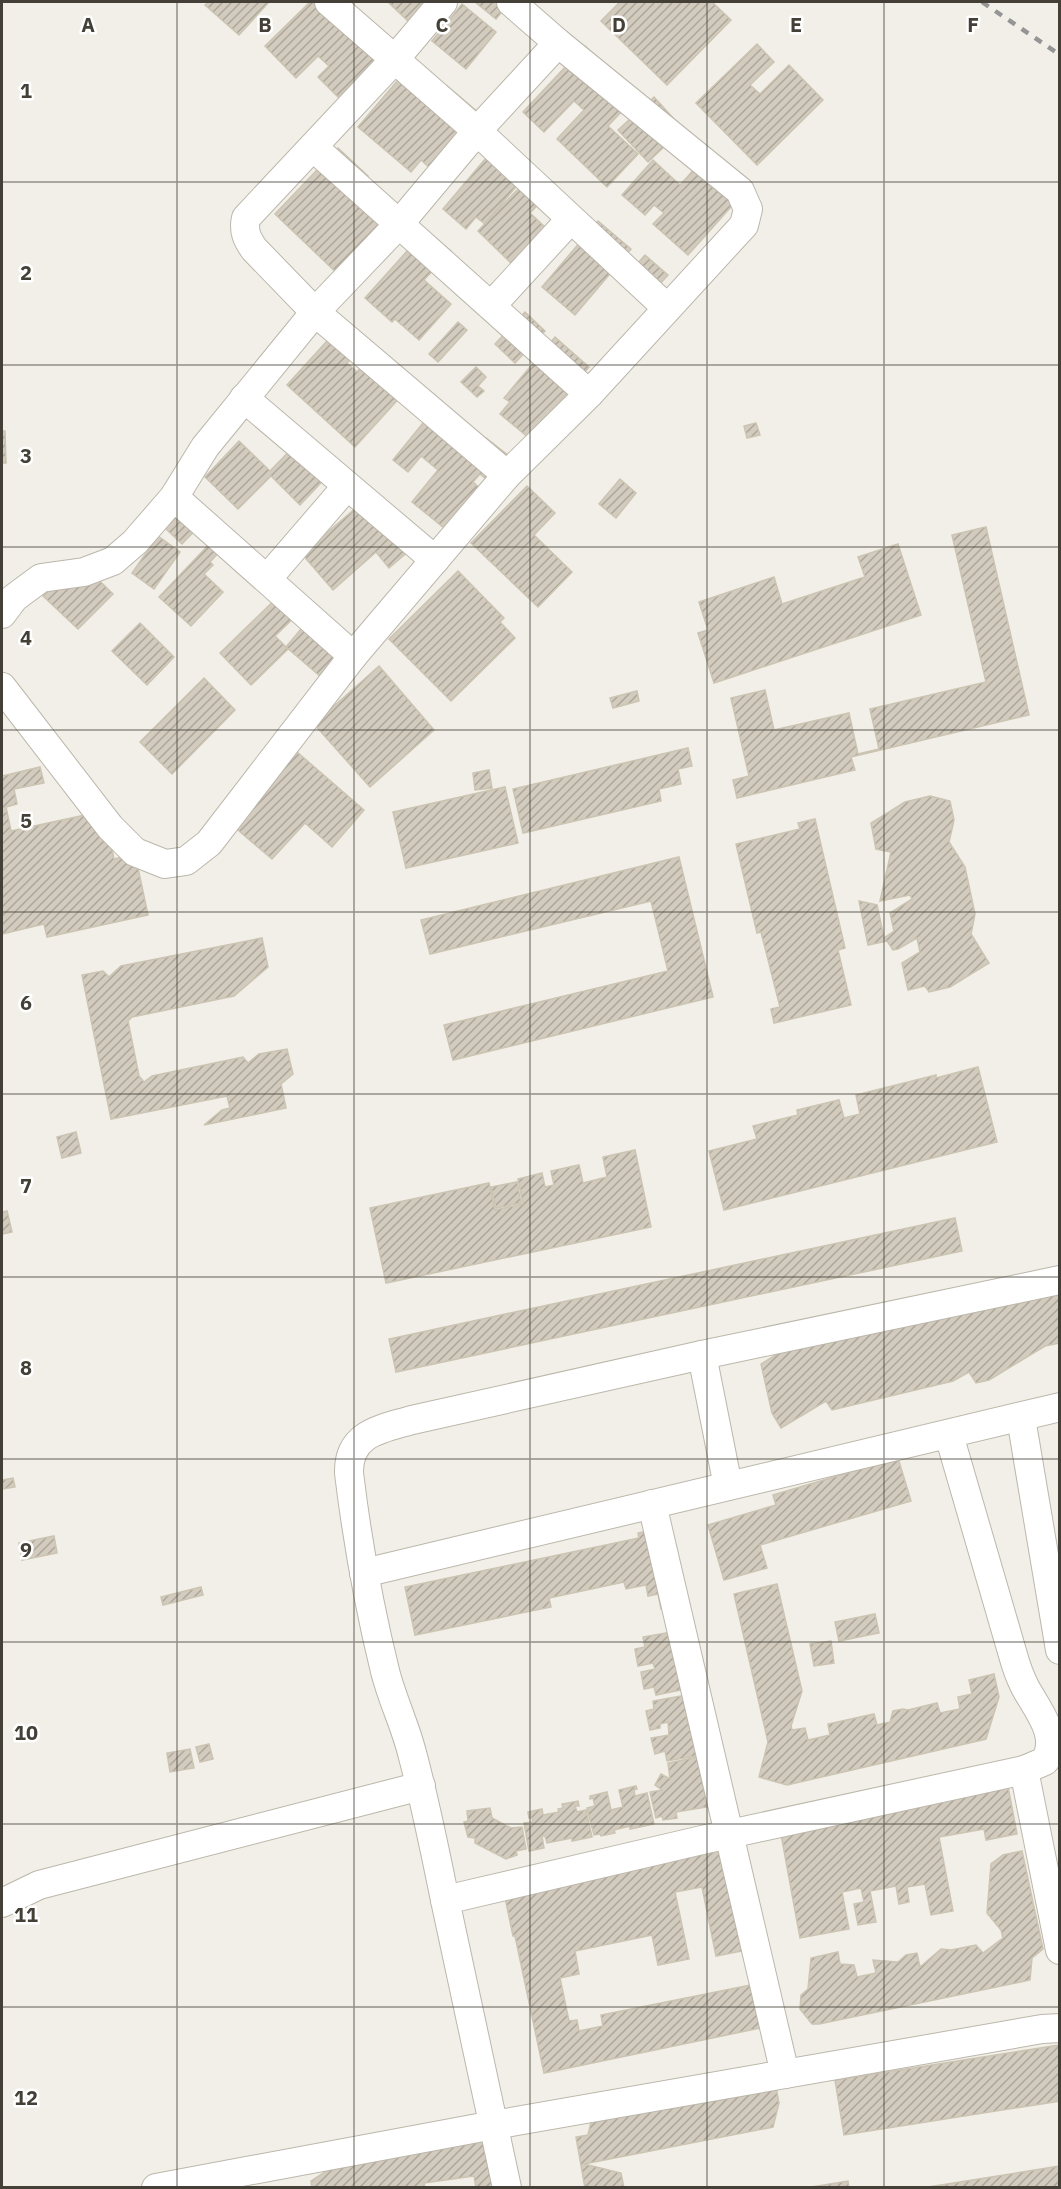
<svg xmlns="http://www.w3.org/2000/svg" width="1061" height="2189" viewBox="0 0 1061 2189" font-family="'IBM Plex Sans',sans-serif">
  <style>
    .building { fill: url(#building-hatch); stroke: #ccc4b2; stroke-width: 1.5 }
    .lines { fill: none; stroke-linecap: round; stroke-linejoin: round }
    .minor-casing { stroke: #bcb7ab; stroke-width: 30 }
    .minor { stroke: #fff; stroke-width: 28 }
    .rail { stroke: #959595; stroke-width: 4.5; stroke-dasharray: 8 8; stroke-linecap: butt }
    .grid { fill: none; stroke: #444037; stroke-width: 1.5; stroke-opacity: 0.55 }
    .grid-label { font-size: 20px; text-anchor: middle; font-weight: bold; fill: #444037; stroke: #fff; stroke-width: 5; stroke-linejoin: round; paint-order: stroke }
  </style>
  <defs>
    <pattern id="building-hatch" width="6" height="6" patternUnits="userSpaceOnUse" patternTransform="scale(1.5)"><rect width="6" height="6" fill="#d2cbbe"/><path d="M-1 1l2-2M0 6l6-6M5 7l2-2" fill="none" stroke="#aca69b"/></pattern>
  </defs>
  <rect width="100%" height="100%" fill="#f1efe7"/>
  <g class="building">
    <path d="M209 2H269L239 35 205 5Z"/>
    <path d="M310 2H342L391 45 338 97 318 77 329 66 318 56 296 78 265 46Z"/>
    <path d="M388 2H428L409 22Z"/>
    <path d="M475 2H510L496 19Z"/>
    <path d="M620 2H712L731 20 667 85 601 21Z"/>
    <path d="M462 4 496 32 466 69 432 41Z"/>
    <path d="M757 44 774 62 750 85 760 94 789 65 823 100 757 165 696 103Z"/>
    <path d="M585 46 637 95 608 126 638 154 607 187 557 139 584 110 574 101 544 132 523 112Z"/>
    <path d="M398 80 447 86 479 113 431 169 421 160 411 172 358 127Z"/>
    <path d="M654 97 683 129 648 162 618 130Z"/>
    <path d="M502 139 533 166 485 224 476 217 466 229 443 209Z"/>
    <path d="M338 148 368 176 364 180 397 211 343 279 275 214Z"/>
    <path d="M707 155 746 190 688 255 653 224 664 213 654 205 645 215 622 195 653 160 680 185Z"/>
    <path d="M537 169 555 187 530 213 546 228 512 264 478 231Z"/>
    <path d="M598 221 631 249 575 315 542 287Z"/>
    <path d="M426 230 451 251 424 280 451 304 419 340 395 319 392 322 365 298Z"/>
    <path d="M645 255 668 275 646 299 623 280Z"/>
    <path d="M525 312 545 331 515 363 495 344Z"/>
    <path d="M346 320 368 340 347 363 357 372 376 351 412 384 355 447 287 385Z"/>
    <path d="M458 322 467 330 438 362 429 354Z"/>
    <path d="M555 337 589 367 529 438 500 414 510 402 504 398Z"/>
    <path d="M476 367 486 377 478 386 484 391 477 397 461 382Z"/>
    <path d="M432 412 469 458 486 438 513 459 493 485 480 474 473 482 482 490 449 532 412 502 438 470 421 456 408 472 393 460Z"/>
    <path d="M756 423 760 435 747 438 744 426Z"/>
    <path d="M2 431H5L6 463H2Z"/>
    <path d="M304 436 336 467 300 505 271 476 238 509 205 477 239 441 270 471Z"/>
    <path d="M620 479 636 493 616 518 599 504Z"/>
    <path d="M527 486 555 513 534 535 572 572 538 607 471 543Z"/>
    <path d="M363 502 418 543 389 568 376 552 333 590 302 554Z"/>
    <path d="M187 505 204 521 182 544 165 528Z"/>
    <path d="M986 527 1029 715 851 757 855 770 737 798 733 780 749 776 731 698 765 690 774 730 849 713 858 754 879 749 870 709 986 682 952 535Z"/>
    <path d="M218 535 227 543 210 562 213 565 204 574 223 592 191 626 159 597Z"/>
    <path d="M158 536 180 552 154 589 132 573Z"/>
    <path d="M898 544 921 615 714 683 698 633 708 630 699 602 774 577 782 604 865 577 858 557Z"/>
    <path d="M78 560 113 594 78 629 43 596Z"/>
    <path d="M458 571 504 618 500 622 515 638 451 701 389 639Z"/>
    <path d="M287 588 305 607 275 636 288 649 251 685 220 653Z"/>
    <path d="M317 610 353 640 321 677 286 647Z"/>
    <path d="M140 623 174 657 147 685 112 651Z"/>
    <path d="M379 666 434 730 370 787 314 724Z"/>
    <path d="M204 678 235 710 172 774 140 742Z"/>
    <path d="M637 691 639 701 613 708 610 698Z"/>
    <path d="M688 748 692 766 678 769 681 784 659 789 661 801 523 833 513 789Z"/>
    <path d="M297 752 364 810 332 847 305 823 272 859 232 825Z"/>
    <path d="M40 767 44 783 14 789 17 804 6 807 11 831 104 811 114 859 135 854 148 915 47 937 44 924 2 934V776Z"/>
    <path d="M489 770 492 788 475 790 473 773Z"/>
    <path d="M505 787 518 843 406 868 393 812Z"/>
    <path d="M930 796 950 801 954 820 949 842 965 867 975 914 971 934 989 963 950 987 929 992 925 986 908 990 902 963 920 952 917 938 898 949 893 950 887 941 868 945 859 901 877 905 884 938 894 931 890 913 912 899 910 895 880 901 891 852 876 849 871 823 905 802Z"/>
    <path d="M815 819 845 948 838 950 851 1005 774 1023 771 1009 780 1007 761 932 757 933 736 844 800 829 798 823Z"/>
    <path d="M679 857 713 997 453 1060 444 1025 668 971 651 901 430 954 421 920Z"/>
    <path d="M262 938 268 967 234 996 132 1017 128 1021 139 1076 144 1082 152 1076 243 1057 248 1063 259 1054 287 1049 293 1074 281 1084 286 1108 204 1125 222 1110 230 1108 227 1096 111 1119 82 975 103 971 109 977 121 966Z"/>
    <path d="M978 1067 997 1142 724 1210 709 1151 757 1139 753 1126 798 1115 797 1110 839 1100 844 1118 860 1114 856 1095 936 1075V1078Z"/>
    <path d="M76 1132 81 1153 62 1158 57 1137Z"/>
    <path d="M635 1150 651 1227 386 1283 370 1208 489 1183 495 1210 523 1204 518 1179 542 1173 545 1187 554 1185 551 1171 579 1165 583 1183 607 1177 603 1157Z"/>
    <path d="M517 1182 521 1203 496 1208 491 1187Z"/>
    <path d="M7 1211 12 1232 2 1234V1212Z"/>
    <path d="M955 1218 962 1251 396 1372 389 1339Z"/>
    <path d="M1060 1282V1343L1045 1346 989 1380 976 1383 969 1372 953 1381 832 1410 826 1401 781 1428 772 1413 761 1364 808 1335 871 1320 874 1335 909 1313 1007 1291 1015 1304 1043 1298Z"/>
    <path d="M898 1458 911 1501 760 1545 767 1568 724 1580 708 1525 776 1505 773 1495Z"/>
    <path d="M13 1478 15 1487 3 1489 2 1480Z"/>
    <path d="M662 1528 678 1606 661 1609 658 1594 648 1596 646 1585 626 1589 624 1582 549 1598 551 1607 415 1635 405 1587 639 1538 638 1533Z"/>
    <path d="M54 1536 57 1553 22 1560 19 1543Z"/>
    <path d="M777 1584 802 1691 791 1726 792 1730 805 1728 808 1740 830 1735 828 1724 874 1714 877 1725 890 1722 893 1711 903 1709 908 1710 937 1703 940 1713 960 1709 958 1697 972 1694 969 1680 994 1674 999 1697 986 1739 787 1785 759 1777 768 1742 734 1594Z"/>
    <path d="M201 1587 203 1595 163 1605 161 1597Z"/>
    <path d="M875 1614 879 1633 839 1641 835 1622Z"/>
    <path d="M671 1632 681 1690 656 1695 654 1687 644 1689 641 1672 655 1669 653 1663 638 1666 635 1649 645 1647 643 1637Z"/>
    <path d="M831 1641 834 1663 814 1666 810 1644Z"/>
    <path d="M686 1695 692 1715 686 1716 690 1730H694L697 1756 667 1761 665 1751 655 1754 651 1738 669 1735 668 1722 660 1724V1728L650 1730 646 1711 654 1709 653 1701Z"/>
    <path d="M209 1744 213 1759 200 1762 196 1747Z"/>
    <path d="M190 1749 194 1768 170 1772 167 1753Z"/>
    <path d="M698 1757 707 1807 676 1812 677 1818 663 1820 662 1816 656 1818 650 1792 662 1790 655 1785 661 1774 670 1779 668 1763Z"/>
    <path d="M1006 1776 1017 1834 986 1840 984 1829 939 1837 953 1911 931 1915 925 1884 907 1887 909 1902 899 1904 896 1886 870 1891 876 1922 858 1925 854 1904 864 1902 861 1888 842 1892 849 1929 800 1938 778 1818Z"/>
    <path d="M636 1786 637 1789 634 1790 635 1796 647 1793 654 1824 630 1829V1826L614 1830 615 1833 601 1836 600 1834 594 1835 587 1808 595 1806 593 1798 590 1799V1796L607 1792 611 1810 623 1807 619 1790Z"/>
    <path d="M578 1801 579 1806H575L577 1812 586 1810 592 1837 572 1841V1838L547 1843 545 1836H542L544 1848 529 1851 524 1823 533 1822 532 1818H529L528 1812 542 1809 543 1815 559 1812 558 1809 563 1808 562 1804Z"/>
    <path d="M490 1808 492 1818 511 1828 522 1827 526 1849 516 1851 517 1855 506 1859 475 1843V1838L468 1837 464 1822 468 1821 467 1811Z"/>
    <path d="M733 1830 757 1948 716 1956 702 1887 675 1892 689 1959 658 1965 652 1935 575 1951 579 1974 560 1978 569 2021 577 2020 579 2031 603 2026 601 2015 761 1983 770 2026 544 2073 515 1936H513L501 1878Z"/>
    <path d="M1022 1851 1043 1949 1032 1958 1030 1980 819 2024H812L800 2009 801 1995 808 1989 811 1958 838 1952 840 1964 854 1965 857 1977 876 1973 873 1960 898 1962 906 1955 917 1953 920 1967 941 1949 951 1950 976 1945 983 1953 1003 1938 1001 1930 987 1913 991 1864 1003 1855Z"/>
    <path d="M1060 2045V2101L844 2135 835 2080Z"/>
    <path d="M775 2082 779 2103 773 2127 584 2164 621 2173 624 2188H585L576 2137 588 2135 594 2109Z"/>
    <path d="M482 2125 512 2188H476L474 2176 424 2183 425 2188H312L311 2181 346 2158Z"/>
    <path d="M1060 2166V2188H922Z"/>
    <path d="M848 2181 849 2188H805Z"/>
  </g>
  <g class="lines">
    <defs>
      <g id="minor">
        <path d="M329 2 477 131 667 308"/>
        <path d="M443 2 395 59 246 218C243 231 247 239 254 249L315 312 507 475"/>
        <path d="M313 147 589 394"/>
        <path d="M491 306 570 220"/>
        <path d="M244 398 435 560"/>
        <path d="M174 497 353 656"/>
        <path d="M267 579 347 486"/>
        <path d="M2 614 14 598 41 578 84 572 113 561 135 542 174 497 205 447 315 312 399 224 477 131 558 43"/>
        <path d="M2 687 110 827 135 852 165 864 186 861 209 843 353 656 507 475 589 394 744 225 748 209 740 191 558 43 511 2"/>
        <path d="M702 1355 728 1486"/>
        <path d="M1021 1418 1060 1650"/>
        <path d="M949 1435 1013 1655C1016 1666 1020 1677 1025 1687 1036 1708 1061 1736 1045 1761L1024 1770"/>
        <path d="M652 1504 785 2074"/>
        <path d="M364 1573 1060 1407"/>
        <path d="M445 1900C435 1851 425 1801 412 1753 405 1725 392 1699 385 1671 369 1606 357 1539 349 1473 348 1433 381 1429 412 1420L702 1355 1060 1280"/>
        <path d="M2 1903 39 1885 421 1786"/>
        <path d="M156 2188 494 2125 1042 2029 1060 2028"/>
        <path d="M507 2188 445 1900 702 1840 1024 1770 1060 1950"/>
      </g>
    </defs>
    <use href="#minor" class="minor-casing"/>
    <use href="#minor" class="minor"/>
    <path class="rail" d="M982 2 1060 55"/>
  </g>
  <path class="grid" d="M177 2V2188M354 2V2188M530 2V2188M707 2V2188M884 2V2188M2 182H1060M2 365H1060M2 547H1060M2 730H1060M2 912H1060M2 1094H1060M2 1277H1060M2 1459H1060M2 1642H1060M2 1824H1060M2 2007H1060"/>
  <g class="grid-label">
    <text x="88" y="32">A</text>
    <text x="265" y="32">B</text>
    <text x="442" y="32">C</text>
    <text x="619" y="32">D</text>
    <text x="796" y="32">E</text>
    <text x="973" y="32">F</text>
    <text x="26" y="98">1</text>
    <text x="26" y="280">2</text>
    <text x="26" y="463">3</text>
    <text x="26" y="645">4</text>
    <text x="26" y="828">5</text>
    <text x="26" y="1010">6</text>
    <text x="26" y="1193">7</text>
    <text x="26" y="1375">8</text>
    <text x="26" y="1557">9</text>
    <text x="26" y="1740">10</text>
    <text x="26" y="1922">11</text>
    <text x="26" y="2105">12</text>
  </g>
  <rect width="1061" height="2189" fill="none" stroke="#444037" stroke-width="6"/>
</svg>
